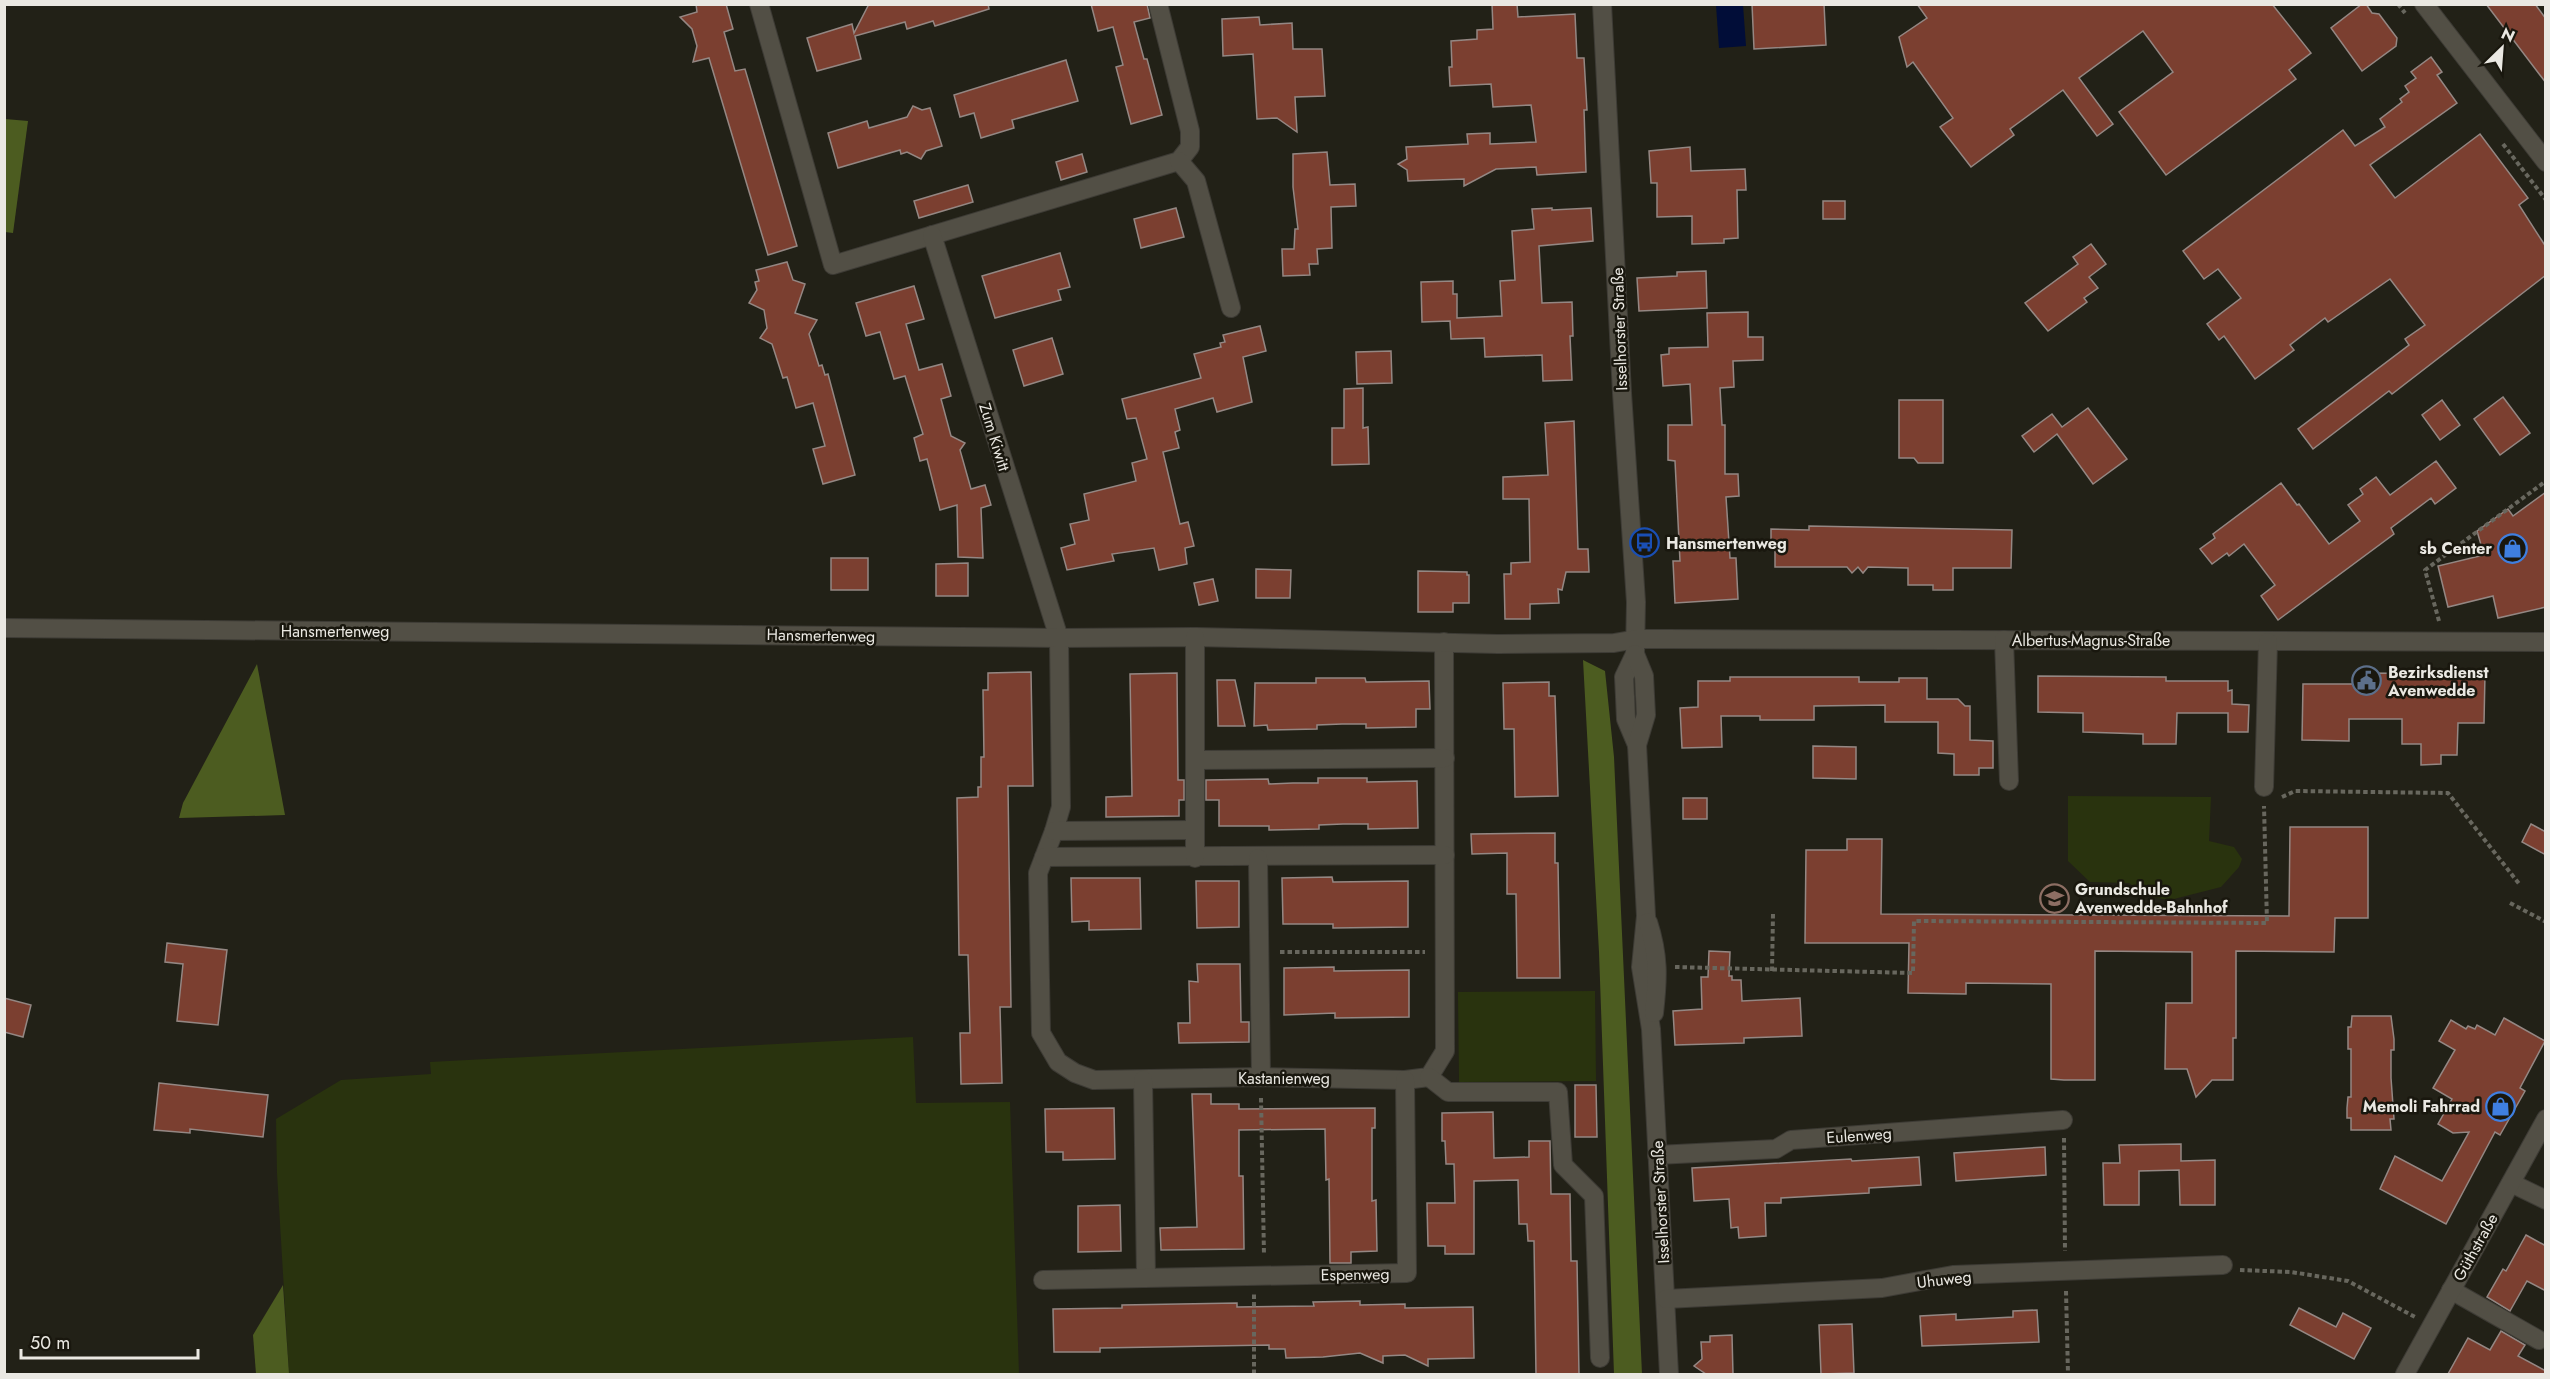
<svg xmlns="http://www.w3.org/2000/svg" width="2550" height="1379" viewBox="0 0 2550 1379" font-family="Jost,sans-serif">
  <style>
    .green { fill: #29330e }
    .forest { fill: #4c5c20 }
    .water { fill: #010d38 }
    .building { fill: #7b3f30; stroke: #948783; stroke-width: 1.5 }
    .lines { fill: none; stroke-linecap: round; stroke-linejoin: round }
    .minor-casing { stroke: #3d3b35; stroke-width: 20 }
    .path { stroke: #68675e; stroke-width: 4; stroke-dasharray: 4.5 3; stroke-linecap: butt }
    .minor { stroke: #524f45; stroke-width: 18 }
    .labels { text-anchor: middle; stroke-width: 5; stroke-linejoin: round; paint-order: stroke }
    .street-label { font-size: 16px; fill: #eae8e2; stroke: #19170e }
    .poi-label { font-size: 16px; font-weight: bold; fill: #eae8e2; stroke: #19170e; text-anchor: start }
  </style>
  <rect width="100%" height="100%" fill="#222117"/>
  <g class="green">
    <path d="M2068 796 2211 797 2209 841 2234 847 2242 859 2239 867 2221 887 2170 900 2150 897 2129 883 2090 882 2068 861Z"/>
    <path d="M1595 991 1596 1081 1459 1082 1458 992Z"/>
    <path d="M913 1037 916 1103 1010 1102 1019 1374H289L277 1173 276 1119 341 1080 431 1074 430 1062Z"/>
  </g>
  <g class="forest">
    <path d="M5 119 28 121 13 233 5 232Z"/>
    <path d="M1583 660 1605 671 1614 757 1642 1374H1614L1599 952Z"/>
    <path d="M257 664 285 815 179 818 183 803Z"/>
    <path d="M283 1285 289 1374H256L253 1335Z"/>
  </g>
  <path class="water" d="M1716 5H1743L1746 46 1719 48Z"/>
  <g class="building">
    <path d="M696 4H726L733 29 724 32 735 71 745 69 797 246 768 255 709 58 693 62 697 46 692 29 680 17 697 12Z"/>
    <path d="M869 4H988L989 9 935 26 933 21 907 29 905 22 855 36 861 59 817 71 807 38 852 24 854 33Z"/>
    <path d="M1091 4H1147L1150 18 1134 22 1144 59H1147L1162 115 1131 124 1116 67 1123 65 1113 27 1098 31Z"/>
    <path d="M1492 4H1517L1518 17 1575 14 1577 58H1584L1587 110H1584L1586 172 1537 175 1536 167 1496 169 1464 186V179L1408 181 1407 170 1398 164 1407 159 1406 147 1468 144 1467 134 1490 133V144L1536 142 1531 105 1493 107 1491 84 1450 86 1449 67H1452L1451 41 1477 39V30L1493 29Z"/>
    <path d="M1752 4H1824L1826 45 1754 49Z"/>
    <path d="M1917 4H2272L2311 53 2289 70 2296 79 2166 175 2119 112 2173 72 2143 31 2079 78 2113 124 2097 136 2063 90 2010 129 2014 135 1971 167 1940 127 1953 118 1913 62 1907 67 1899 37 1927 18Z"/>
    <path d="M2362 4H2366L2372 13 2379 14 2397 38 2396 46 2362 71 2331 28Z"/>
    <path d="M2486 4H2535L2546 19V83Z"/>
    <path d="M1259 17 1260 25 1292 23 1293 49H1322L1325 96 1295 97 1297 132 1277 118 1257 119 1253 54 1223 56 1222 19Z"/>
    <path d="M2431 57 2442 72 2437 75 2457 103 2370 165 2395 198 2480 134 2528 198 2519 205 2546 247V275L2392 394 2389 391 2313 449 2298 429 2409 345 2405 339 2425 325 2390 279 2328 322 2325 318 2290 345 2294 350 2255 379 2224 336 2219 340 2207 324 2241 298 2218 269 2204 279 2183 251 2343 130 2355 146 2385 127 2380 119 2402 102 2400 99 2409 92 2405 86 2416 78 2411 72Z"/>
    <path d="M1066 60 1078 101 1012 120 1014 128 981 138 974 113 960 117 954 95Z"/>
    <path d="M913 106 922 110 930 108 942 146 926 151 921 159 907 152 901 154 900 150 838 168 828 133 867 121 869 128 907 117Z"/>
    <path d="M1690 147 1691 171 1745 169 1746 190H1737L1738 238 1724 239V243L1692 244V216L1657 217V183H1651L1649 151Z"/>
    <path d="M1327 152 1330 185 1355 184 1356 206 1331 207 1332 248 1317 249 1318 264H1309L1310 275 1283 276 1282 249H1294L1295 229H1298L1293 187V154Z"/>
    <path d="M1082 154 1087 172 1061 180 1056 162Z"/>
    <path d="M968 185 973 202 919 218 914 201Z"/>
    <rect x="1823" y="201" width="22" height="18"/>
    <path d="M1176 208 1184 237 1141 248 1134 219Z"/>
    <path d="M1552 208V210L1591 208 1593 241 1539 246 1542 303 1572 302 1573 336H1570L1572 380 1543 381 1542 355 1485 357 1484 338 1451 339 1450 321 1422 322 1421 282 1453 281V294H1457V318L1502 316 1500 281 1515 280 1512 231 1534 229 1532 209Z"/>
    <path d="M2091 244 2106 264 2089 277 2098 288 2084 298 2087 302 2048 331 2025 303 2078 264 2073 257Z"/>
    <path d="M1060 253 1070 287 1058 290 1061 300 995 318 982 276Z"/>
    <path d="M787 262 793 280 805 284 795 313 817 320 809 334 819 366 822 365 825 375 828 374 855 475 823 484 813 449 825 446 813 403 796 408 787 377 783 378 772 344 760 338 767 328 764 310 749 303 757 290 755 282 759 281 756 270Z"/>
    <path d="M1706 271 1707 308 1639 311 1637 278 1677 276V272Z"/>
    <path d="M914 286 924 319 906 324 919 370 942 364 951 396 941 399 951 436 965 443 960 450 971 489 985 485 991 505 981 508 983 558 958 557 957 505 940 510 927 459 920 461 914 438 923 434 905 376 894 379 880 332 866 336 856 303Z"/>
    <path d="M1748 312V337H1763V360L1733 361 1734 387 1720 388 1722 425H1725V474H1738L1739 496 1726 497 1730 558H1736L1738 599 1675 603 1673 561H1680L1675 461 1668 460V425H1692L1690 384 1663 386 1661 355 1669 354V348L1708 347 1707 313Z"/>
    <path d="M1260 326 1266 351 1243 357 1252 402 1217 412 1213 398 1175 409 1180 430 1175 432 1179 448 1163 452 1180 524 1188 522 1194 546 1185 548 1187 564 1159 570 1154 548 1112 554 1114 561 1067 570 1061 548 1075 544 1070 524 1089 520 1084 494 1136 481 1132 463 1147 459 1136 418 1127 419 1122 399 1201 378 1194 354 1221 347 1220 343 1225 342 1223 335Z"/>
    <path d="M1052 338 1063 374 1024 386 1013 350Z"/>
    <path d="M1391 351 1392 383 1357 384 1356 352Z"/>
    <path d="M1363 388V428L1368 427 1369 464 1332 465V428H1344V389Z"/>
    <path d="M2503 397 2530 433 2500 455 2474 419Z"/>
    <path d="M1899 400H1943V463H1918L1914 458H1899Z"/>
    <path d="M2442 400 2460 425 2440 440 2422 415Z"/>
    <path d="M2088 408 2127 459 2093 484 2057 434 2034 452 2022 436 2052 414 2062 427Z"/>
    <path d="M1574 421 1578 549H1588L1589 572H1566L1562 590 1558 589 1559 603 1530 604V619H1505L1504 574H1511V563L1530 562 1529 499H1503V477L1548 475 1545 423Z"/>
    <path d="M2436 461 2456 488 2435 504 2431 498 2391 528 2394 534 2278 620 2261 596 2275 585 2244 544 2229 556 2227 553 2212 564 2200 549 2215 538 2213 534 2281 483 2297 505 2299 504 2329 544 2360 521 2348 505 2363 494 2360 489 2376 477 2390 495Z"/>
    <path d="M2546 492V607L2498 618 2493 596 2448 607 2438 566 2484 555 2477 531 2508 509 2513 516Z"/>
    <path d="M1809 526 2012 530 2011 568H1953V590H1933V585H1908V568L1868 567 1863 573 1858 567 1852 573 1847 567H1775V551L1771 547V529L1809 530Z"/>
    <rect x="831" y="558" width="37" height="32"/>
    <path d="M968 563V596H936V564Z"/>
    <path d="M1256 569 1291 570 1290 598H1256Z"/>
    <path d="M1418 571 1467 572V575H1469V603H1453V612H1418Z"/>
    <path d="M1213 579 1218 601 1199 605 1194 583Z"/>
    <path d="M1031 672 1033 786H1008L1011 1007H1000L1002 1083 961 1084 960 1033H970L968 955H959L957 798 978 797V787H981V757H984L983 690H988V673Z"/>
    <path d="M1177 673 1178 780H1184V800H1179V816L1106 817V797L1132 796 1130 674Z"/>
    <path d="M2359 673 2485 674 2484 723H2458L2457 755H2441V764L2421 765V744H2402V719H2349V741L2302 740 2303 684H2359Z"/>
    <path d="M2038 676 2166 677V681H2228V691L2232 690V704L2249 705 2248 732H2228V713H2177L2176 744H2143V734L2083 732V713L2038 712Z"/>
    <path d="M1730 677H1859V682H1899V678H1927V699H1958L1965 706H1970V740L1993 741V768H1979V775H1954V754L1938 753V722H1885V705L1814 706V720H1760V716H1721L1722 747 1682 748 1680 708 1698 707V681H1730Z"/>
    <path d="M1316 678H1365L1366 682 1429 681 1430 709H1416V727L1366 728V724H1342L1317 725V729L1268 730 1267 725 1254 726 1255 683H1316Z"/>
    <path d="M1217 680H1235L1245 726H1218Z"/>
    <path d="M1549 682V696H1555L1558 796 1515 797 1514 729H1504L1503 683Z"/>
    <path d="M1813 746 1856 747V779L1813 778Z"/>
    <path d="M1318 778H1367V782L1417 781 1418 828 1368 829V824H1343L1319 825V829L1269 830V826H1219V800H1206V780L1268 779 1269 784 1293 783H1318Z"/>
    <rect x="1683" y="798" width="24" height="21"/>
    <path d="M2531 824 2546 832V855L2522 842Z"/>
    <path d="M2290 827H2368V918H2335L2334 952 2236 951V1038H2233V1080H2212L2196 1097 2187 1069H2165L2166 1003H2192V952L2095 951V1080H2064L2051 1079V984L1966 983V994L1908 993 1909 943H1805L1806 850H1847V839H1882L1881 914 2289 916Z"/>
    <path d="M1555 833V863H1558L1560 978H1517L1516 894H1507V853L1472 854 1471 834Z"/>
    <path d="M1332 877 1333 882 1408 881V927L1333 928V924H1283L1282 878Z"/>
    <path d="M1071 878H1140L1141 929 1089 930V921L1072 922Z"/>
    <path d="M1196 881H1239V927L1197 928Z"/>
    <path d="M167 943 227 950 218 1025 177 1021 183 964 165 962Z"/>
    <path d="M1709 951 1730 952 1729 976H1732V980H1741L1742 1001 1800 998 1802 1036 1744 1038V1043L1675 1045 1673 1011 1702 1009 1701 977H1708Z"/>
    <path d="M1197 964H1240L1241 1022H1249V1042L1179 1043 1178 1023H1190L1189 981 1198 982Z"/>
    <path d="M1334 967V971L1409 970V1017L1335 1018V1013L1284 1015V968Z"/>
    <path d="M4 998 31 1005 23 1037 4 1032Z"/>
    <path d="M2352 1016H2391L2394 1039V1050H2391V1078L2394 1119H2390L2391 1130H2351V1118H2347V1108L2348 1097H2351V1049H2348V1027H2351Z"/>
    <path d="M2504 1018 2545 1041 2520 1088 2525 1091 2500 1135 2495 1132 2446 1224 2380 1189 2395 1156 2442 1181 2469 1132 2453 1133 2438 1124 2452 1099 2433 1088 2455 1050 2439 1041 2451 1020 2466 1029 2468 1026 2475 1029 2477 1025 2495 1035Z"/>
    <path d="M159 1083 268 1095 263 1137 190 1129V1133L154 1130Z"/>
    <path d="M1575 1085H1596L1597 1137H1575Z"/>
    <path d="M1192 1094H1211V1104H1239V1109L1375 1108V1128H1372V1201L1376 1200 1377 1251 1351 1252V1263H1330L1329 1179 1326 1180 1325 1129 1239 1130V1176H1243L1244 1249 1161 1250 1160 1228 1197 1227Z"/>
    <path d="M1114 1108 1115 1159 1063 1160V1152H1046L1045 1109Z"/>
    <path d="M1493 1112 1494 1158 1529 1157V1141H1550L1551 1194H1570L1571 1261H1577L1579 1374H1536L1534 1241H1528L1527 1224H1519L1518 1180 1474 1181V1254H1445V1246H1428L1427 1203H1455L1454 1164H1446L1445 1141H1442V1113Z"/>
    <path d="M2181 1144V1161L2215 1160V1205H2180L2179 1170 2139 1171V1205H2104L2103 1163H2120L2119 1145Z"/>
    <path d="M2045 1147 2046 1175 1956 1181 1954 1153Z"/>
    <path d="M1919 1157 1921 1185 1869 1188V1193L1781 1198V1203H1765L1766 1236 1739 1238 1738 1227 1731 1228 1729 1199 1694 1201 1692 1168 1851 1159 1852 1161Z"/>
    <path d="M1120 1205 1121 1251 1078 1252V1206Z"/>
    <path d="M2526 1235 2546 1246V1291L2527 1281 2510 1311 2487 1297 2503 1269 2506 1271Z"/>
    <path d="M1360 1301V1305L1405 1304V1308L1473 1307 1474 1358 1428 1359V1366L1405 1355 1383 1356V1363L1360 1353 1323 1357 1286 1358 1285 1349H1269V1345L1100 1348V1352H1054L1053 1309 1122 1308V1305L1237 1303V1307L1314 1306 1313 1302Z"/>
    <path d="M2299 1308 2336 1327 2343 1313 2371 1328 2354 1359 2290 1325Z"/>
    <path d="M2037 1310 2039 1342 1922 1346 1920 1316 1956 1314V1320L2013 1317V1311Z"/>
    <path d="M1852 1324 1854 1373 1821 1374 1819 1325Z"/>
    <path d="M2501 1331 2525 1345 2518 1356 2546 1371V1374H2448L2468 1338 2490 1350Z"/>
    <path d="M1732 1335 1733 1374H1706L1694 1366 1702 1359 1701 1342H1710V1336Z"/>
  </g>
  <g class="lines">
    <defs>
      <g id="minor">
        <path d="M759 4 833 265 1179 161 1190 147V131L1158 4"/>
        <path d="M1602 4 1622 393 1636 602 1635 654 1624 677 1625 697 1626 719 1637 745"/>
        <path d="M2424 4 2546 162"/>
        <path d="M1179 161 1196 181 1231 308"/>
        <path d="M932 235 1059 638 1061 807 1054 831 1038 873 1041 1033 1058 1062 1075 1073 1094 1080 1261 1077 1405 1080 1429 1077 1445 1051 1444 642"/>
        <path d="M4 628 1059 638 1195 637 1498 644 1614 643 1637 639H1665L2546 642"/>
        <path d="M2004 640 2009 781"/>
        <path d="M1635 654 1644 676 1646 715 1637 745 1646 916 1641 967 1651 1029 1669 1374"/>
        <path d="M1196 760 1445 758"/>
        <path d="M2264 787 2268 642"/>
        <path d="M1054 831 1195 830"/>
        <path d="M1044 857 1445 855"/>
        <path d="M1195 858V637"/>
        <path d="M1258 858 1261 1077"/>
        <path d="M1648 922C1659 956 1658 978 1654 1013"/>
        <path d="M1429 1077 1448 1092H1558L1563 1165 1594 1196 1600 1358"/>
        <path d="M1143 1080 1146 1277"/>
        <path d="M1657 1155 1776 1149 1791 1140 2063 1120"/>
        <path d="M2511 1183 2546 1200"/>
        <path d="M1043 1280 1407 1273 1405 1080"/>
        <path d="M2451 1290 2539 1340"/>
        <path d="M1666 1299 1882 1288 1953 1275 2223 1265"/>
        <path d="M2405 1374 2546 1119"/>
      </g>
    </defs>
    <use href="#minor" class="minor-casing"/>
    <g class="path">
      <path d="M2398 4 2405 13"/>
      <path d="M2503 144 2546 200"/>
      <path d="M2439 621 2425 570 2546 481"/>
      <path d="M2282 797 2295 791 2448 793 2520 885"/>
      <path d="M2510 903 2546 922"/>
      <path d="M1280 952H1425"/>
      <path d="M1675 967 1913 973 1914 921 2267 923 2264 806"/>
      <path d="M1772 971 1773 914"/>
      <path d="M1261 1098 1264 1255"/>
      <path d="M2064 1138 2065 1251"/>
      <path d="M2240 1270 2291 1272 2348 1281 2415 1317"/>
      <path d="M2066 1291 2068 1374"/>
      <path d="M1254 1374V1294"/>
    </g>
    <use href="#minor" class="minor"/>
  </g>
  <defs>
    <symbol id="bus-ring" viewBox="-11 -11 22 22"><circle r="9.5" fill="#19170e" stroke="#1a4fb4" stroke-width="1.5"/><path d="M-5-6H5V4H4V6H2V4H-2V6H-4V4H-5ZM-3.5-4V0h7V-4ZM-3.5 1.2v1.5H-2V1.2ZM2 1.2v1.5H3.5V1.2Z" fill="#1a4fb4"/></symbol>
    <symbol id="shop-ring" viewBox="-11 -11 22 22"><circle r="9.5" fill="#19170e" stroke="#3f7fe0" stroke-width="1.5"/><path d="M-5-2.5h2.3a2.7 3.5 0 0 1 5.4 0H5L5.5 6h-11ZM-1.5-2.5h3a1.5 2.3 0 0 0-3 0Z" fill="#3f7fe0"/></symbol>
    <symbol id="civic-ring" viewBox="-11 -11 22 22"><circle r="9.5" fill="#19170e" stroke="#5c6f8a" stroke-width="1.5"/><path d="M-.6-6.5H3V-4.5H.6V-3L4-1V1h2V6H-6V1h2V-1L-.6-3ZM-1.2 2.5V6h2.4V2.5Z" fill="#5c6f8a"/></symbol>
    <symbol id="school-ring" viewBox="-11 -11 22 22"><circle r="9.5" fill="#19170e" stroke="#8d6e63" stroke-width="1.5"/><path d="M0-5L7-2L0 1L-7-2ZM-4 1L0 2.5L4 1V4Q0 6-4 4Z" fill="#8d6e63"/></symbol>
  </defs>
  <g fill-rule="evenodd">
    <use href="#bus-ring" x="1628" y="526" width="33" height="33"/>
    <use href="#shop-ring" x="2496" y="532" width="33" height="33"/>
    <use href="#civic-ring" x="2350" y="664" width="33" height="33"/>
    <use href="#school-ring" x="2038" y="882" width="33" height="33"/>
    <use href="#shop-ring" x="2484" y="1090" width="33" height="33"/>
  </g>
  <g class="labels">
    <g class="street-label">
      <text transform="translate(1619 329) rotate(-92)" y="6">Isselhorster Straße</text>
      <text transform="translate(995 437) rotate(73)" y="6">Zum Kiwitt</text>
      <text x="335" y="637">Hansmertenweg</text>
      <text transform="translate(821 635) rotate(1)" y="6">Hansmertenweg</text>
      <text x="2091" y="646">Albertus-Magnus-Straße</text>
      <text x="1284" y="1084">Kastanienweg</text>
      <text transform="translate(1859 1135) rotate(-4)" y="6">Eulenweg</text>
      <text transform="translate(1660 1202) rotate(-93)" y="6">Isselhorster Straße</text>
      <text transform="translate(2475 1247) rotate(-61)" y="6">Güthstraße</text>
      <text transform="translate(1355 1274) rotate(-1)" y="6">Espenweg</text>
      <text transform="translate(1944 1279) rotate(-7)" y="6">Uhuweg</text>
    </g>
    <g class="poi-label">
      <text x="1666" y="549">Hansmertenweg</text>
      <text x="2492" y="554" text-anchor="end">sb Center</text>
      <text x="2388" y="678">Bezirksdienst<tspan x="2388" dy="18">Avenwedde</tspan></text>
      <text x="2075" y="895">Grundschule<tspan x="2075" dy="18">Avenwedde-Bahnhof</tspan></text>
      <text x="2480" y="1112" text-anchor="end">Memoli Fahrrad</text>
    </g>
  </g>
  <rect width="2550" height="1379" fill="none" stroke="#eae8e2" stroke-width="12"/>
  <g transform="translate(2502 48) rotate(25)" stroke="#19170e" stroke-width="4.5" paint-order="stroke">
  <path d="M0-4.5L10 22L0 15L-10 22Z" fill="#eae8e2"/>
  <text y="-9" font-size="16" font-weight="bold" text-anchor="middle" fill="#eae8e2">N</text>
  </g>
  <path d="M21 1349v9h177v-9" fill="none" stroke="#eae8e2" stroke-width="3"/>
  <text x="30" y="1349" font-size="18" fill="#eae8e2" stroke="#19170e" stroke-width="4.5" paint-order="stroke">50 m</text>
</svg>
